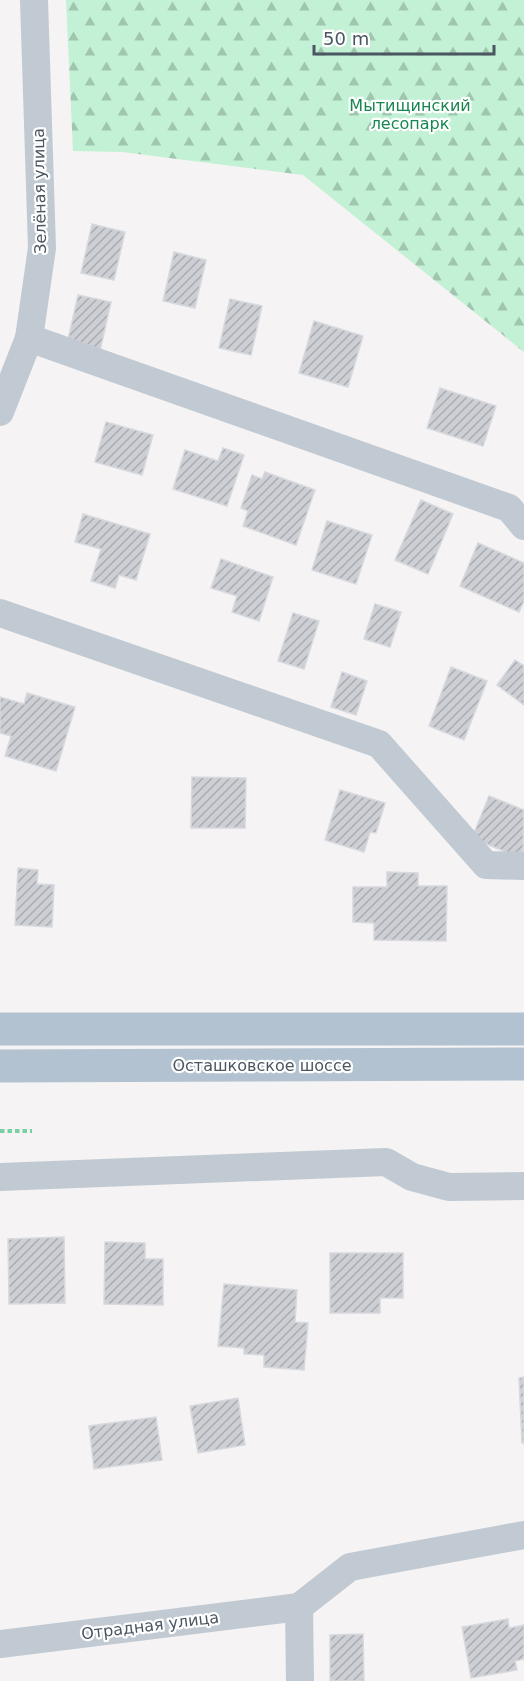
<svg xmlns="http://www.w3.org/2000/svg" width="524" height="1681" viewBox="0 0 524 1681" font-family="'DejaVu Sans',sans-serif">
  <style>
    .forest { fill: url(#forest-firs) }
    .building { fill: url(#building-hatch); stroke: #d7d9de; stroke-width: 1.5 }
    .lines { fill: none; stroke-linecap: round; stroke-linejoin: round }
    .path { stroke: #7ad0a6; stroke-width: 4; stroke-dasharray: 4.5 3; stroke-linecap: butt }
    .minor { stroke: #c1cad2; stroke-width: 28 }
    .major { stroke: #b3c2d1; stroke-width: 33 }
    .labels { text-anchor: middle; stroke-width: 4.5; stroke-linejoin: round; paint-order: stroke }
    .park-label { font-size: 16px; fill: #17864f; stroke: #fff }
    .street-label { font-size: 16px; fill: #4a5661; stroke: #fff }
  </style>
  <defs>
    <pattern id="forest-firs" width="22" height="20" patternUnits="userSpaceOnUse" patternTransform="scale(1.5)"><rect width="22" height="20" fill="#c3f1d5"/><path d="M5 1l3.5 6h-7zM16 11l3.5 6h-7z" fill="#a0c6b0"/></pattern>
    <pattern id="building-hatch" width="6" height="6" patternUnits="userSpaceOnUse" patternTransform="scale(1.5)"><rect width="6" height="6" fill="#cdcfd5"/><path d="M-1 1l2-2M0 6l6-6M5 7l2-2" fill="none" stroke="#a8abb0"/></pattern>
  </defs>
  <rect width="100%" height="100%" fill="#f5f3f3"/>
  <path class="forest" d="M66 0H524V352L303 175 122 152 73 151Z"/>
  <g class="building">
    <path d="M92 224 125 232 114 280 81 273Z"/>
    <path d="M174 252 206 260 195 308 163 301Z"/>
    <path d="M78 295 111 302 100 351 67 344Z"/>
    <path d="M230 299 262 306 251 355 219 348Z"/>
    <path d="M314 321 363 336 348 387 299 373Z"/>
    <path d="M440 388 496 406 483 446 427 428Z"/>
    <path d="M106 422 153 435 142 475 95 462Z"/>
    <path d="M223 448 244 455 227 506 173 489 185 450 218 461Z"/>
    <path d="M265 472 315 490 296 545 243 526 248 511 241 508 252 475 262 479Z"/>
    <path d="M421 500 453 514 428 574 395 560Z"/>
    <path d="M83 514 150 534 136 580 119 575 115 588 91 581 101 549 75 542Z"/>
    <path d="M327 521 372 535 356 584 312 570Z"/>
    <path d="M478 543 524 563V601L519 612 460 586Z"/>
    <path d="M221 559 273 577 259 621 232 612 237 596 211 588Z"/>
    <path d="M375 604 401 612 390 647 364 639Z"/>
    <path d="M293 613 319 621 304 669 278 661Z"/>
    <path d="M515 660 524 666V705L497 685Z"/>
    <path d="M451 667 487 681 464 740 429 726Z"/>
    <path d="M342 672 367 681 356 715 331 707Z"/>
    <path d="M27 693 75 707 56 771 5 756 11 736 0 733V697L24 704Z"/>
    <path d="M192 777 246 778 245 828H191Z"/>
    <path d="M340 790 385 803 376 833 370 832 364 852 325 840Z"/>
    <path d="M489 796 524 810 523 859 472 838Z"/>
    <path d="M18 868 38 870 37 884 54 885 52 927 15 925Z"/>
    <path d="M387 872 418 873V886H447L446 941 374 940V923L353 922V887H387Z"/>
    <path d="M64 1237 65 1303 9 1304 8 1239Z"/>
    <path d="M105 1242 145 1243V1259H163V1305L104 1304Z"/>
    <path d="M330 1253H403V1298H380V1313H330Z"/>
    <path d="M224 1284 297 1290 295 1322 308 1323 304 1370 264 1367V1355L244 1354V1348L218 1346Z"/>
    <path d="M524 1377V1443H522L519 1378Z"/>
    <path d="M238 1398 245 1445 198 1453 190 1406Z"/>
    <path d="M156 1417 162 1460 94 1469 89 1426Z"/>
    <path d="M508 1619 509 1628 524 1625V1659L515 1661 517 1670 471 1678 462 1627Z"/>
    <path d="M363 1634 364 1681H330V1635Z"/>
  </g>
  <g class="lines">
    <path class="path" d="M0 1131H32"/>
    <g class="minor">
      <path d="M29 338 509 508 524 526"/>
      <path d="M0 412 29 338 42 248 34 0"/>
      <path d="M0 613 379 744 486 865 524 866"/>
      <path d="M0 1177 386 1162 412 1177 449 1187 524 1186"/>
      <path d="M299 1607 350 1567 524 1535"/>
      <path d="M299 1607 300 1681"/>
      <path d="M0 1644 299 1607"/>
    </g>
    <g class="major">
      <path d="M0 1029H524"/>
      <path d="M0 1066 524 1064"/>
    </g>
  </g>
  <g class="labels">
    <g class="park-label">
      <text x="410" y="111">Мытищинский<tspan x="410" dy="18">лесопарк</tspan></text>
    </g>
    <g class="street-label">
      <text transform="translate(39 191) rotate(-91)" y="6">Зелёная улица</text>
      <text x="262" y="1071">Осташковское шоссе</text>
      <text transform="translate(150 1625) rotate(-7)" y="6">Отрадная улица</text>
    </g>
  </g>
  <path d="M314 45v9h180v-9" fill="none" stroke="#4a5661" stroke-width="3"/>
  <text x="323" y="45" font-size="18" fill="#4a5661" stroke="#ffffff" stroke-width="4.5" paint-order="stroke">50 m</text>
</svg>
